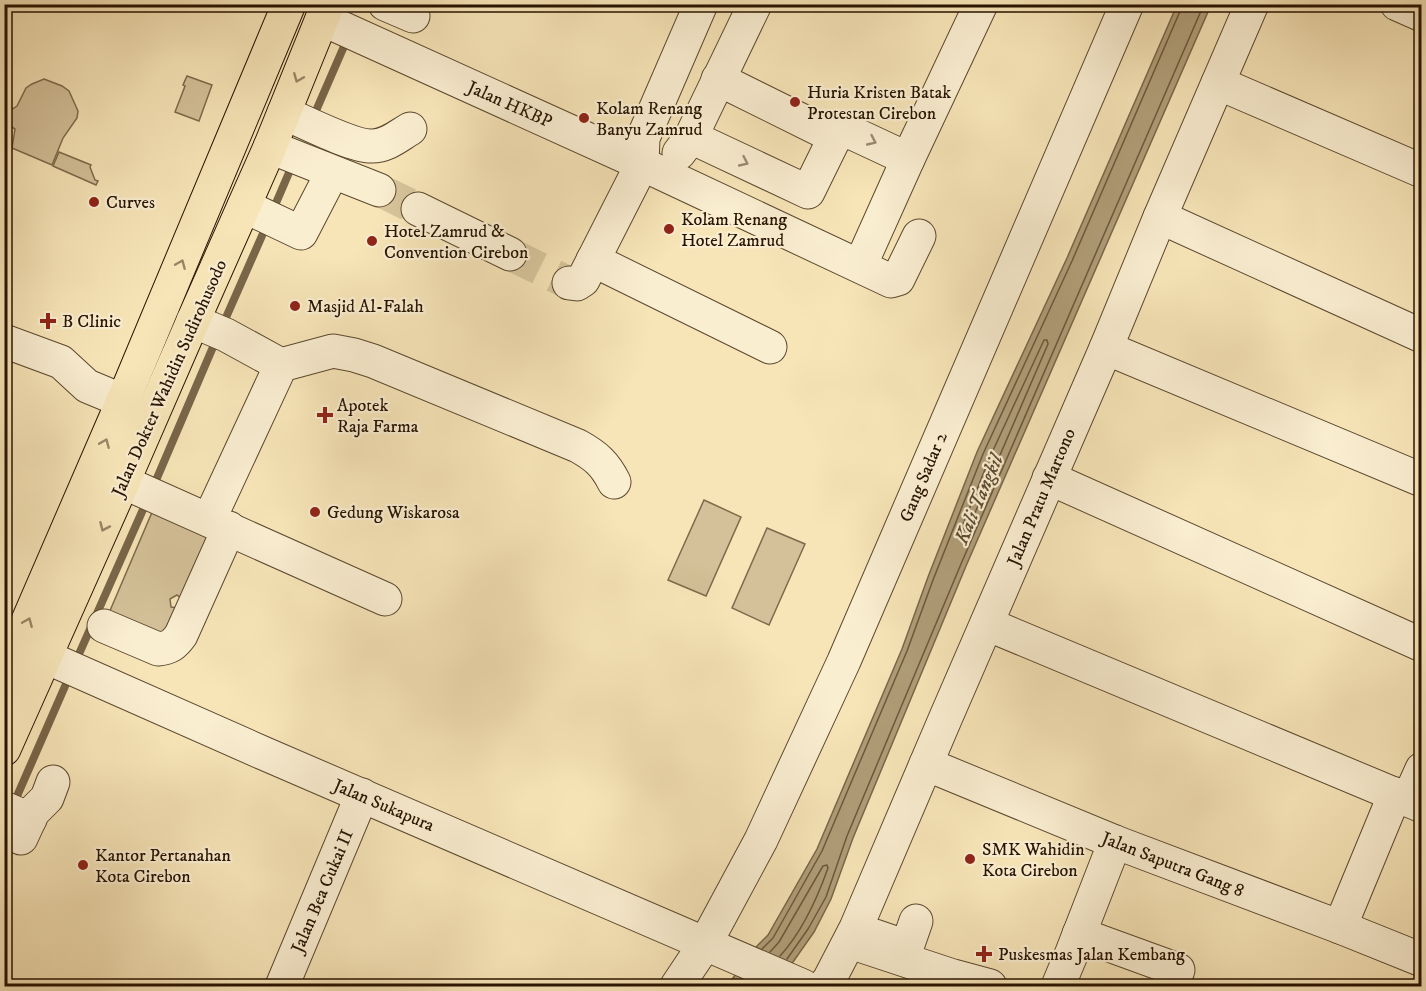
<svg xmlns="http://www.w3.org/2000/svg" width="1426" height="991" viewBox="0 0 1426 991" font-family="'IM FELL DW Pica',serif">
  <style>
    .green { fill: #d4c199; stroke: #7e6a4c; stroke-width: 1.5 }
    .water { fill: #b09e79; stroke: #796649; stroke-width: 1.5 }
    .lines { fill: none; stroke-linecap: round; stroke-linejoin: round }
    .shore { stroke: #6c583c; stroke-width: 1.5 }
    .stream { stroke: #796649; stroke-width: 8 }
    .minor-tunnel { stroke: #d8c69c; stroke-width: 33; stroke-dasharray: 33 16; stroke-linecap: butt }
    .minor-casing { stroke: #5b482e; stroke-width: 35 }
    .major-casing { stroke: #271300; stroke-width: 35 }
    .minor { stroke: #faeed1; stroke-width: 33 }
    .major { stroke: #f7e5b8; stroke-width: 33 }
    .oneway { stroke: #998665 }
    .oneway2 { stroke: #9b8b73 }
    .poi-dot { fill: #8f2418; stroke: #faeed1; stroke-width: 2 }
    .labels { text-anchor: middle; stroke-width: 4.5; stroke-linejoin: round; paint-order: stroke }
    .poi-label { font-size: 18px; fill: #271300; stroke: #faeed1; text-anchor: start }
    .street-label { font-size: 18px; fill: #271300; stroke: #faeed1 }
    .water-label { font-size: 20px; font-style: italic; fill: #5e4b30; stroke: #faeed1 }
  </style>
  <rect width="100%" height="100%" fill="#f7e5b8"/>
  <filter id="stains"><feTurbulence type="fractalNoise" baseFrequency=".00333" numOctaves="4"/><feColorMatrix values="0 0 0 0 .2 0 0 0 0 .09 0 0 0 0 .02 0 0 0 .5 -.17"/></filter>
  <radialGradient id="worn" r=".72"><stop offset=".6" stop-color="#630" stop-opacity="0"/><stop offset="1" stop-color="#630" stop-opacity=".3"/></radialGradient>
  <g class="green">
    <path d="M187 76 212 85 199 121 175 112 185 86 183 85Z"/>
    <path d="M44 79 62 86 69 91 78 111 77 118 63 138 52 165 12 148 15 129 5 123 11 110 17 106 26 88 32 84Z"/>
    <path d="M59 152 91 165 90 167 95 180 98 181 96 185 53 166Z"/>
    <path d="M704 500 741 517 706 596 668 580Z"/>
    <path d="M153 510 204 531 210 539 183 600 177 595 170 599 171 607 179 608 168 638 106 620Z"/>
    <path d="M767 528 805 544 769 625 732 608Z"/>
  </g>
  <path class="water" d="M1177 5H1211L966 566 853 838 831 899 814 932 793 962 770 986H727L757 946 768 935 817 849 902 649 928 577 977 452 1067 258Z"/>
  <g class="lines">
    <g class="shore">
      <path d="M1044 340H1047L1048 344 968 529 964 530 962 527 990 457Z"/>
      <path d="M762 949 773 938 822 851 907 651 933 580 983 454 1072 261 1181 9 1182 4"/>
      <path d="M770 952 779 942 823 866 827 865 828 868C817 899 802 932 780 956"/>
      <path d="M787 959 808 929 826 897 847 836 961 564 1204 4"/>
    </g>
    <g class="stream">
      <path d="M315 113 345 44"/>
      <path d="M273 210 291 168"/>
      <path d="M224 322 265 229"/>
      <path d="M154 485 216 340"/>
      <path d="M79 654 145 505"/>
      <path d="M14 803 66 684"/>
    </g>
    <g class="minor-tunnel">
      <path d="M379 190 418 209"/>
      <path d="M510 254 569 283"/>
    </g>
    <defs>
      <g id="minor">
        <path d="M385 4 413 16"/>
        <path d="M1397 4 1422 15"/>
        <path d="M322 19 642 164 891 281 898 279 919 236"/>
        <path d="M718 79 835 137"/>
        <path d="M1218 83 1422 171"/>
        <path d="M284 113C303 121 353 147 372 146 387 146 398 136 410 129"/>
        <path d="M691 137 808 192 835 137 848 131 908 159"/>
        <path d="M270 147 379 190"/>
        <path d="M679 153 691 137 755 4"/>
        <path d="M244 206 301 233 332 173"/>
        <path d="M418 209 510 254"/>
        <path d="M1160 217 1422 336"/>
        <path d="M593 260 770 347"/>
        <path d="M860 266 908 159 981 4"/>
        <path d="M569 283 577 284 583 280 642 164 643 138 701 4"/>
        <path d="M193 321 226 335 281 365"/>
        <path d="M4 341 61 362 87 386 123 401"/>
        <path d="M1106 348 1422 480"/>
        <path d="M1049 478 1422 645"/>
        <path d="M123 482 385 599"/>
        <path d="M209 520 281 365 333 351 354 355 373 361 578 446C596 456 605 464 614 482"/>
        <path d="M987 624 1408 800"/>
        <path d="M104 626 158 649C169 648 174 645 181 635L229 528"/>
        <path d="M46 657 263 753 803 986"/>
        <path d="M926 764 1115 842 1340 927 1422 960"/>
        <path d="M1422 769 1408 800 1422 806"/>
        <path d="M4 808 30 819"/>
        <path d="M21 838 33 812 47 798 53 782"/>
        <path d="M1340 927 1395 794"/>
        <path d="M1079 934 1178 970 1172 986"/>
        <path d="M875 936 907 947 916 921"/>
        <path d="M850 942 953 976 990 986"/>
        <path d="M282 986 362 795"/>
        <path d="M677 986 705 944 761 840 844 661 1127 4"/>
        <path d="M824 986 829 980 856 928 946 717 1106 348 1160 217 1252 4"/>
        <path d="M1058 986 1071 955 1115 842"/>
      </g>
      <g id="major">
        <path d="M4 676 123 401 289 4"/>
        <path d="M4 749 123 482 193 321 270 147 328 4"/>
      </g>
    </defs>
    <use href="#minor" class="minor-casing"/>
    <use href="#major" class="major-casing"/>
    <use href="#minor" class="minor"/>
    <use href="#major" class="major"/>
  </g>
  <defs><path id="oneway-chevron" d="M-2-3.5L2.5 0L-2 3.5" fill="none" stroke-width="1.6" stroke-linecap="round" stroke-linejoin="round" transform="scale(1.5)"/></defs>
  <g class="oneway">
    <use href="#oneway-chevron" transform="translate(298 78) rotate(112)"/>
    <use href="#oneway-chevron" transform="translate(181 264) rotate(-67)"/>
    <use href="#oneway-chevron" transform="translate(105 443) rotate(-67)"/>
    <use href="#oneway-chevron" transform="translate(104 527) rotate(114)"/>
    <use href="#oneway-chevron" transform="translate(28 622) rotate(-67)"/>
  </g>
  <g class="oneway2">
    <use href="#oneway-chevron" transform="translate(872 141) rotate(25)"/>
    <use href="#oneway-chevron" transform="translate(744 162) rotate(25)"/>
  </g>
  <g class="poi-dot">
    <circle cx="795" cy="102" r="6"/>
    <circle cx="584" cy="118" r="6"/>
    <circle cx="94" cy="202" r="6"/>
    <circle cx="669" cy="229" r="6"/>
    <circle cx="372" cy="241" r="6"/>
    <circle cx="295" cy="306" r="6"/>
    <path d="M45 312h6v6h6v6h-6v6h-6v-6h-6v-6h6z"/>
    <path d="M322 406h6v6h6v6h-6v6h-6v-6h-6v-6h6z"/>
    <circle cx="315" cy="512" r="6"/>
    <circle cx="970" cy="859" r="6"/>
    <circle cx="83" cy="865" r="6"/>
    <path d="M981 945h6v6h6v6h-6v6h-6v-6h-6v-6h6z"/>
  </g>
  <g class="labels">
    <g class="poi-label">
      <text x="807" y="98">Huria Kristen Batak<tspan x="807" dy="21">Protestan Cirebon</tspan></text>
      <text x="596" y="114">Kolam Renang<tspan x="596" dy="21">Banyu Zamrud</tspan></text>
      <text x="106" y="208">Curves</text>
      <text x="681" y="225">Kolam Renang<tspan x="681" dy="21">Hotel Zamrud</tspan></text>
      <text x="384" y="237">Hotel Zamrud &amp;<tspan x="384" dy="21">Convention Cirebon</tspan></text>
      <text x="307" y="312">Masjid Al-Falah</text>
      <text x="62" y="327">B Clinic</text>
      <text x="337" y="411">Apotek<tspan x="337" dy="21">Raja Farma</tspan></text>
      <text x="327" y="518">Gedung Wiskarosa</text>
      <text x="982" y="855">SMK Wahidin<tspan x="982" dy="21">Kota Cirebon</tspan></text>
      <text x="95" y="861">Kantor Pertanahan<tspan x="95" dy="21">Kota Cirebon</tspan></text>
      <text x="998" y="960">Puskesmas Jalan Kembang</text>
    </g>
    <g class="street-label">
      <text transform="translate(510 104) rotate(24)" y="6">Jalan HKBP</text>
      <text transform="translate(169 378) rotate(-66)" y="6">Jalan Dokter Wahidin Sudirohusodo</text>
      <text transform="translate(923 477) rotate(-67)" y="6">Gang Sadar 2</text>
      <text transform="translate(1041 497) rotate(-67)" y="6">Jalan Pratu Martono</text>
      <text transform="translate(384 805) rotate(23)" y="6">Jalan Sukapura</text>
      <text transform="translate(1173 864) rotate(21)" y="6">Jalan Saputra Gang 8</text>
      <text transform="translate(322 891) rotate(-67)" y="6">Jalan Bea Cukai II</text>
    </g>
    <g class="water-label">
      <text transform="translate(978 499) rotate(-67)" y="7">Kali Tangkil</text>
    </g>
  </g>
  <rect width="1426" height="991" fill="none" stroke="#f7e5b8" stroke-width="24"/>
  <rect x="6" y="6" width="1414" height="979" fill="none" stroke="#271300" stroke-width="3"/>
  <rect x="12" y="12" width="1402" height="967" fill="none" stroke="#271300" stroke-width="1.5"/>
  <rect width="100%" height="100%" filter="url(#stains)"/>
  <rect width="100%" height="100%" fill="url(#worn)"/>
</svg>
